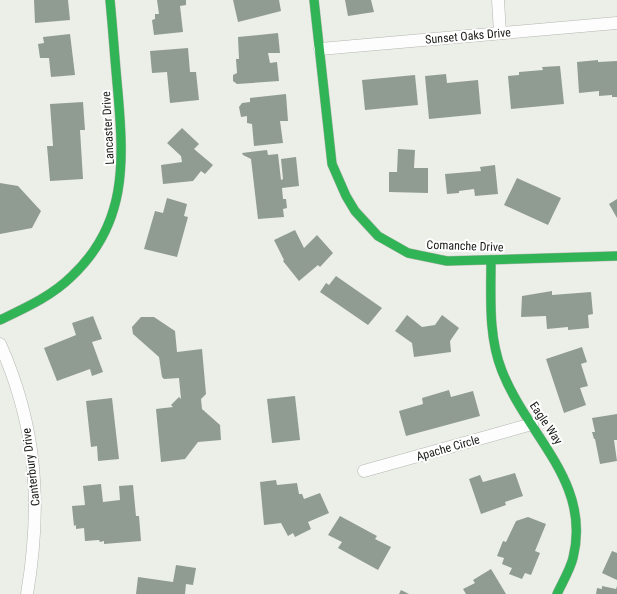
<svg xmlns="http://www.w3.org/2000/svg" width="617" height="594" viewBox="0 0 617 594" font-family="'Roboto Condensed',sans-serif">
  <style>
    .building { fill: #909c92 }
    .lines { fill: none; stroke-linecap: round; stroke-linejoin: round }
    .street-casing { stroke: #b4b6b1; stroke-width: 13 }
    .fast-casing { stroke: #b4b6b1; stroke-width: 10 }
    .street { stroke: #fcfdfc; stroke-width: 12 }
    .fast { stroke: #30b455; stroke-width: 9 }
    .labels { text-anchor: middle; stroke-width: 4; stroke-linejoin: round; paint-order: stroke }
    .street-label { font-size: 12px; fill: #1a1c18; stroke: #fff }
  </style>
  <rect width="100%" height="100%" fill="#ecefe8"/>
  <g class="building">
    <path d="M34 0H68L70 20 35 23Z"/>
    <path d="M157 0H186V5L180 6 183 32 154 35 152 20 155 19V14H159Z"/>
    <path d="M233 0H279L281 11 238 22Z"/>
    <path d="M345 0H371L374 12 348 16Z"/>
    <path d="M278 33 280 53H268L270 63 277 62 279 81 237 84 233 81V75L237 73 236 59H239L238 37Z"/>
    <path d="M70 34 75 75 51 77 49 58H40L38 44 44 43 43 37Z"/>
    <path d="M188 48 190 72H196L199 100 170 103 167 72 152 73 150 51Z"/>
    <path d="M598 60V62L617 61V97H612V95L599 96V91L579 93 577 62Z"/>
    <path d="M560 66 564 104 511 109 508 76 519 75V72L543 70 542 67Z"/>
    <path d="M446 74 447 83 478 80 481 114 429 119 425 76Z"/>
    <path d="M415 75 418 105 365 110 362 80Z"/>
    <path d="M286 94 288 121H280L283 143 254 146 252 124 247 123V116L241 117 239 107 242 103 250 102V98Z"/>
    <path d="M83 102 85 130H80L83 179 50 181 47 146H53L50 104Z"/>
    <path d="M182 128 199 144 194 149 213 165 205 174 201 171 193 181 163 184 161 165 182 162 181 156 167 143Z"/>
    <path d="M398 149 415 150 414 168H428V193L389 192V172H397Z"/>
    <path d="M267 150 268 155 278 154 281 180 283 179 281 159 296 157 299 186 282 188 283 199H286L287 208 283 209 284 217 258 219 251 159 243 155 242 153Z"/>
    <path d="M495 165 498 194 475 196 474 189 459 191V193L447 194 445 174 481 171 480 167Z"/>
    <path d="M517 178 561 198 548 225 504 205Z"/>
    <path d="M0 183 18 186 41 211 32 228 0 234Z"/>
    <path d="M167 198 187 204 184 216 188 217 177 257 144 249 155 211 163 213Z"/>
    <path d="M617 199V218L609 204Z"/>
    <path d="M295 230 304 248 317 235 333 253 320 267 318 265 299 281 283 261 284 260 274 240Z"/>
    <path d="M336 276 382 308 368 325 320 292 326 283 329 285Z"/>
    <path d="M552 291V295L591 292 593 314 588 315 589 328 568 330V327L547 329 546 316 521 317 522 296Z"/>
    <path d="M407 315 422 327 435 325 442 315 459 328 450 341 451 352 414 357 412 343 395 331Z"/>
    <path d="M93 316 102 339 92 342 103 372 92 376 90 369 57 381 44 348 76 335 72 323Z"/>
    <path d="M141 317H154L175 331 177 352 202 349 206 394 201 399 202 409 220 425 221 440 198 442 185 459 161 462 156 409 173 407 171 405 179 397 181 399 179 378 164 379 162 377 159 357 133 334 132 327Z"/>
    <path d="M582 347 587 362 581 364 588 386 580 388 586 405 564 413 546 359Z"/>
    <path d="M449 390 451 397 473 391 480 416 406 436 399 411 423 404 422 398Z"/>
    <path d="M295 396 300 440 272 443 267 399Z"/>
    <path d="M112 398 119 459 98 461 97 446 91 447 86 401Z"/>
    <path d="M617 414V440H614L617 461 600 464 595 439H594L592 432H595L592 418Z"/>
    <path d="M515 473 523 496 505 502 506 505 481 514 469 479 480 475 483 482Z"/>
    <path d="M276 480 277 485 297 483 299 494H302L304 499 320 493 329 513 308 522 311 529 295 537 293 533 288 536 281 523 264 525 260 482Z"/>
    <path d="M101 484 103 502 120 500 119 486 133 485 136 516H139L141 541 104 544V541L100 542 99 540 85 541 84 528 76 529V525L74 526 72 506 85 505 83 486Z"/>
    <path d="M340 516 377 536 375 539 391 547 378 570 338 548 342 542 328 535Z"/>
    <path d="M528 517 546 524 535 551 540 553 531 575 525 573 522 579 509 574 512 568 502 564 504 558 497 556 503 541 506 542 516 521Z"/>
    <path d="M612 551 617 553V580L602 573Z"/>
    <path d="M176 565 196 568 193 585 186 584 185 594H136L138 577 173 582Z"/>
    <path d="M491 569 506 594H466L463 589 475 583 473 580Z"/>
    <path d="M602 586 616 589 617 586V594H596L597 588 602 589Z"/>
    <path d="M401 590 409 594H399Z"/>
  </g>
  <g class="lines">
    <defs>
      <g id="street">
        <path d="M498 0 500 33"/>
        <path d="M320 49 617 23"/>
        <path d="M0 344C37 427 42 505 27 594"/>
        <path d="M364 471 532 424"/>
      </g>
      <g id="fast">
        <path d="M314 0 332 164 346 196 355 211 378 236 408 253 447 261 617 256"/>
        <path d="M491 260C491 297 488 336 502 371 528 437 592 482 573 558 570 570 562 583 557 594"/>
        <path d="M0 320C25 308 52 296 72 276 127 224 124 163 118 93 115 62 113 31 110 0"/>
      </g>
    </defs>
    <use href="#street" class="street-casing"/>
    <use href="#fast" class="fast-casing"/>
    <use href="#street" class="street"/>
    <use href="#fast" class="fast"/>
  </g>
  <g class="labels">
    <g class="street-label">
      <text transform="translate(468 36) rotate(-5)" y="4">Sunset Oaks Drive</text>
      <text transform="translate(108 128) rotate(-93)" y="4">Lancaster Drive</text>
      <text transform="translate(465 246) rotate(2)" y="4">Comanche Drive</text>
      <text transform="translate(546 423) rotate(56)" y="4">Eagle Way</text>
      <text transform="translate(448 448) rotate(-16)" y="4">Apache Circle</text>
      <text transform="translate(31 467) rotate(-97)" y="4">Canterbury Drive</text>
    </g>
  </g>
</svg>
